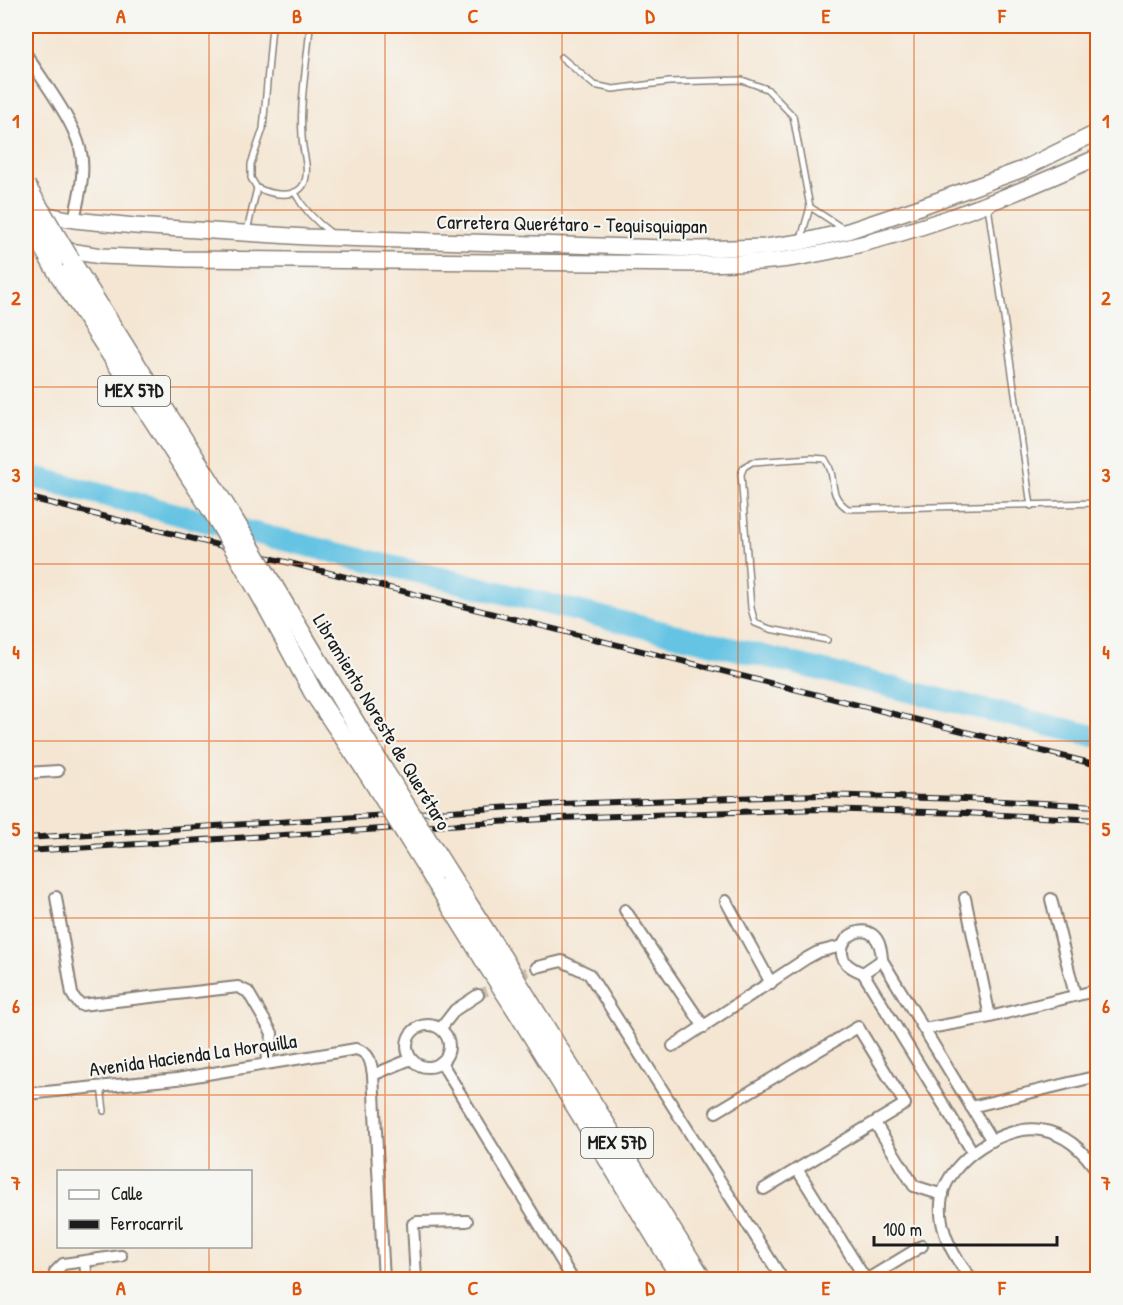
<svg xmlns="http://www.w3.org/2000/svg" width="1123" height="1305" viewBox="0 0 1123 1305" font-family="'Patrick Hand',sans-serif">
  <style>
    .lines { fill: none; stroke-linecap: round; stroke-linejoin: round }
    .river { stroke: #65c3e3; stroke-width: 22 }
    .minor-tunnel { stroke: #c9beae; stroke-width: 10; stroke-dasharray: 10 5; stroke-linecap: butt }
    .service-casing { stroke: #888178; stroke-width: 8 }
    .minor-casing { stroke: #888178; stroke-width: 14 }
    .secondary-casing { stroke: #888178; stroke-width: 18 }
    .motorway-casing { stroke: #888178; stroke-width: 21 }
    .service { stroke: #fff; stroke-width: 5 }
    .minor { stroke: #fff; stroke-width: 10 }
    .secondary { stroke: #fff; stroke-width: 15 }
    .motorway { stroke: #fff; stroke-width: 18 }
    .rail-casing { stroke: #1c1c1c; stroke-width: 6 }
    .rail { stroke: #f6f6f2; stroke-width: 4; stroke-dasharray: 11; stroke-linecap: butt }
    .motorway-bridge-casing { stroke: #888178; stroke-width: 21; stroke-linecap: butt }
    .motorway-bridge { stroke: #fff; stroke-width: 18 }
    .grid { fill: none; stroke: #de560d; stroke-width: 1.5; stroke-opacity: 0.55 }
    .labels { text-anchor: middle; stroke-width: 4.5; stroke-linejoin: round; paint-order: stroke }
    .shield { fill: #f6f6f2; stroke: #5d5d5c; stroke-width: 1.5 }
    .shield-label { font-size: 18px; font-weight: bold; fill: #1c1c1c }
    .street-label { font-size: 20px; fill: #1c1c1c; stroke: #f6f6f2 }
    .neatline { fill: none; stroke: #de560d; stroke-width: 2 }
    .grid-label { font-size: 20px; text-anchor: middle; font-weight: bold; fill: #de560d }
  </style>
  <rect width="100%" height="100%" fill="#f6f6f2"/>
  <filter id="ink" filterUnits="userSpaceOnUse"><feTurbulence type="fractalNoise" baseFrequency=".0167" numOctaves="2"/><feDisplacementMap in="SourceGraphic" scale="12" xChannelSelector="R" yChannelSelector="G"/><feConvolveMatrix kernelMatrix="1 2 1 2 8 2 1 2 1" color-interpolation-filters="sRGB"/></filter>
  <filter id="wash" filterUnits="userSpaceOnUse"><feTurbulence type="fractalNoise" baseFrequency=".008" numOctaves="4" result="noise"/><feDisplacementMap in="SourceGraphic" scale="24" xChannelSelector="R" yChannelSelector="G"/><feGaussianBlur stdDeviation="1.35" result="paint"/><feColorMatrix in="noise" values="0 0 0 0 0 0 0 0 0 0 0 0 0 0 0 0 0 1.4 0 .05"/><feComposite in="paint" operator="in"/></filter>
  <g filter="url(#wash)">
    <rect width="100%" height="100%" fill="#f4e6d3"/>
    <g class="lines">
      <path class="river" d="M26 475 180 515 1098 737"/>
    </g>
  </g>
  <g filter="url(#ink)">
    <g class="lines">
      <path class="minor-tunnel" d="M478 995 537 967"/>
      <defs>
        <g id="service">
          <path d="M561 57 594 85 613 89 669 82 742 80 767 89 793 116 810 207 801 239"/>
          <path d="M257 188C271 194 295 200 304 184 309 172 305 158 303 147 298 107 307 65 310 26"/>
          <path d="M295 193C304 210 316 222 331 233"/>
          <path d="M988 206 1031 506"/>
          <path d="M810 207 844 229"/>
          <path d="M247 231 257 188 251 178V164L263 129 272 26"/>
          <path d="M827 640 770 629 755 623 751 608 741 474 744 467 752 462 812 458 825 459C839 479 825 493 848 509L1098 503"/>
          <path d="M101 1086 104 1111"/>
        </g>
        <g id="minor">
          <path d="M26 54C43 82 80 127 82 160 84 180 78 200 74 220"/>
          <path d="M26 773 58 771"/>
          <path d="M56 897 72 994 75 999 81 1005 238 987 248 992 272 1033 271 1048 265 1064"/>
          <path d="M965 898 990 1017"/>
          <path d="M1051 899 1075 995"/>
          <path d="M726 901 771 983"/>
          <path d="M625 910 704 1027"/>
          <path d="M537 967 562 961 589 974 783 1280"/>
          <path d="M863 973 882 960"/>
          <circle cx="428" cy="1046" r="21"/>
          <path d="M441 1028 455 1010 478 995"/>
          <path d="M924 1029 990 1017 1098 990"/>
          <path d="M673 1046 807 958 818 952 842 946"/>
          <path d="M441 1062 573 1280"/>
          <path d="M373 1075 411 1059"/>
          <path d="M26 1094 177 1079 356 1049C370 1053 371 1062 373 1075L384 1280"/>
          <path d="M971 1107 1098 1076"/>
          <path d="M716 1112 858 1027 905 1104 764 1189"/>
          <path d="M875 1123 914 1186 943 1195"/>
          <path d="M972 1151 863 973C858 971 851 968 847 964 825 939 880 907 882 960L992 1141"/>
          <path d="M797 1169 866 1280"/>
          <path d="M85 1262 87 1280"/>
          <path d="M56 1280 55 1272 63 1264 121 1256"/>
          <path d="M416 1280 413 1224 417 1222 467 1221"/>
          <path d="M866 1280 922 1246"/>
          <path d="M973 1280C953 1258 936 1226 942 1196 950 1159 1005 1124 1041 1130 1066 1134 1085 1152 1098 1173"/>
        </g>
        <g id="secondary">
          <path d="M37 213 74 220 135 226 307 237 698 249 765 247 801 242 848 231 917 208 1023 169 1098 132"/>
          <path d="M26 244 101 256 184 259 699 264C737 263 775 263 812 255 912 236 1005 199 1098 157"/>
        </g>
        <g id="motorway">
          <path d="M71 261 228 510"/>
          <path d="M53 265 216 517"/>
          <path d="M277 592 383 769"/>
          <path d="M265 603 313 692 369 775"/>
          <path d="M449 874 502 957"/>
          <path d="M432 876 488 966"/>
          <path d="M532 1006 703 1280"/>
          <path d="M517 1011 682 1280"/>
        </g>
      </defs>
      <use href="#service" class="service-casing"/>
      <use href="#minor" class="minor-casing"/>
      <use href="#secondary" class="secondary-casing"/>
      <use href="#motorway" class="motorway-casing"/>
      <use href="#service" class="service"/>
      <use href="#minor" class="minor"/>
      <use href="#secondary" class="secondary"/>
      <use href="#motorway" class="motorway"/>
      <defs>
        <g id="rail">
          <path d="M26 497 1098 765"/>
          <path d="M26 838 560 804 818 795 965 799 1098 806"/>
          <path d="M26 851 560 818 818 809 965 813 1098 820"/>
        </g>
      </defs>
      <use href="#rail" class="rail-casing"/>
      <use href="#rail" class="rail"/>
      <defs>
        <g id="motorway-bridge">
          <path d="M26 186 71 261"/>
          <path d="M26 217 53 265"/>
          <path d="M228 510 277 592"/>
          <path d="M216 517 265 603"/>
          <path d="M383 769 449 874"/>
          <path d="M369 775 432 876"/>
          <path d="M502 957 532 1006"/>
          <path d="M488 966 517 1011"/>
        </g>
      </defs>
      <use href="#motorway-bridge" class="motorway-bridge-casing"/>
      <use href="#motorway-bridge" class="motorway-bridge"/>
    </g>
  </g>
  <path class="grid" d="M209 26V1172M385 26V1280M562 26V1280M738 26V1280M914 26V1280M26 210H1098M26 387H1098M26 564H1098M26 741H1098M26 918H1098M26 1095H1098M209 1246V1280"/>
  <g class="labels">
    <g class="shield">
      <rect x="98" y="376" width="72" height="30" rx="4.5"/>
      <rect x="581" y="1128" width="72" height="30" rx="4.5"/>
    </g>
    <g class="shield-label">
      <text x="134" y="397">MEX 57D</text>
      <text x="617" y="1149">MEX 57D</text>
    </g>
    <g class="street-label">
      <text transform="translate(572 224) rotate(1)" y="7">Carretera Querétaro - Tequisquiapan</text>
      <text transform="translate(382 722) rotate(59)" y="7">Libramiento Noreste de Querétaro</text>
      <text transform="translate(193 1055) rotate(-8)" y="7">Avenida Hacienda La Horquilla</text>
    </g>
  </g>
  <rect width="1123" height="1305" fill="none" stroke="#f6f6f2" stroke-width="66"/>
  <rect x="57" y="1170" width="195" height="78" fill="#f6f6f2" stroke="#9f9f9c" stroke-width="1.5"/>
  <rect x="69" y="1190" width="30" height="9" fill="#ffffff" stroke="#9f9f9c" stroke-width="1.5"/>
  <text x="111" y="1200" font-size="18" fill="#1c1c1c">Calle</text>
  <rect x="69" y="1220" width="30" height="9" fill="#1c1c1c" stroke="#9f9f9c" stroke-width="1.5"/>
  <text x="111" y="1230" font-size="18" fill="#1c1c1c">Ferrocarril</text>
  <path d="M874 1236v9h183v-9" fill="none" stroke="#1c1c1c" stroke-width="3"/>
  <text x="883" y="1236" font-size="18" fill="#1c1c1c" stroke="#f6f6f2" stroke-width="4.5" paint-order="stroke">100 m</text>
  <rect x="33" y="33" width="1057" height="1239" class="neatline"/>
  <g class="grid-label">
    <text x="121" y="23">A</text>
    <text x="297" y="23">B</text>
    <text x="473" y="23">C</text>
    <text x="650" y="23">D</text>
    <text x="826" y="23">E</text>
    <text x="1002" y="23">F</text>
    <text x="16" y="128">1</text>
    <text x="1106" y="128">1</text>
    <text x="16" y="305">2</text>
    <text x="1106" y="305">2</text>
    <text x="16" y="482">3</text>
    <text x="1106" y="482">3</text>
    <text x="16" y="659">4</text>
    <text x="1106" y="659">4</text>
    <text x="16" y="836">5</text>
    <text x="1106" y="836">5</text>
    <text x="16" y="1013">6</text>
    <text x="1106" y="1013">6</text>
    <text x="16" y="1190">7</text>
    <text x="1106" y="1190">7</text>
    <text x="121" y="1295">A</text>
    <text x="297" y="1295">B</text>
    <text x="473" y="1295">C</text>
    <text x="650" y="1295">D</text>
    <text x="826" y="1295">E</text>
    <text x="1002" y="1295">F</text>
  </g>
</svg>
